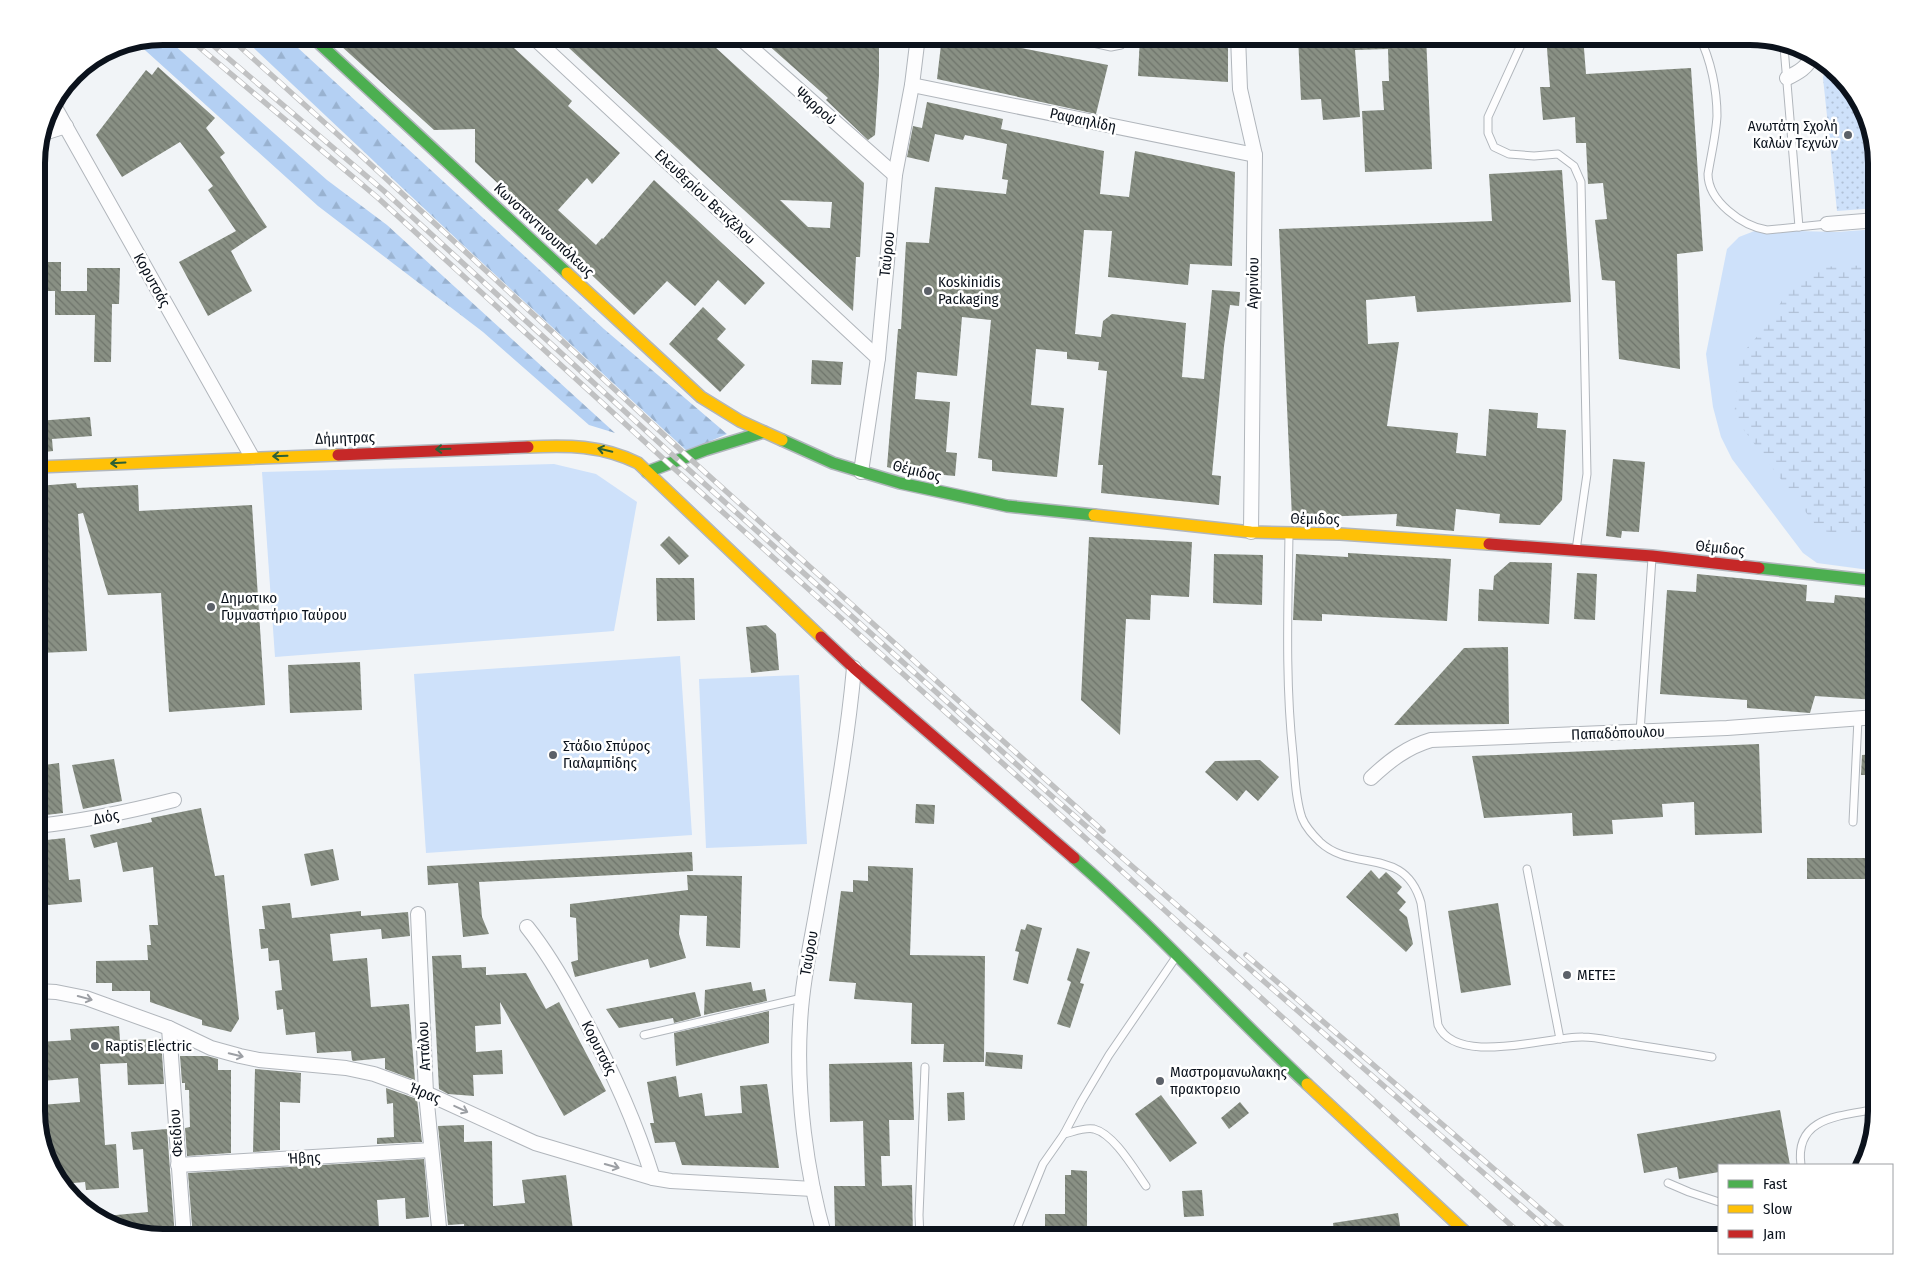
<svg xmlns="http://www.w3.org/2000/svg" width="1913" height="1274" viewBox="0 0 1913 1274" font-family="'Fira Sans Condensed',sans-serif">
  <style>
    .green { fill: #cee1fa }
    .forest { fill: url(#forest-firs) }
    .wetland { fill: url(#wetland-marsh) }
    .garden { fill: url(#garden-dots) }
    .building { fill: url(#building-back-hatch); fill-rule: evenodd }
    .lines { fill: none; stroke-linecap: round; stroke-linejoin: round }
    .lane-casing { stroke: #b1b6bc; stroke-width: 9 }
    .street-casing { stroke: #b1b6bc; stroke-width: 16 }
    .fast-casing { stroke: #b1b6bc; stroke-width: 14 }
    .slow-casing { stroke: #b1b6bc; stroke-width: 14 }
    .jam-casing { stroke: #b1b6bc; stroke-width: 14 }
    .lane { stroke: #fdfdfe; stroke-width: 7 }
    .street { stroke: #fdfdfe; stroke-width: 14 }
    .fast { stroke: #4caf50; stroke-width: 11 }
    .slow { stroke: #ffc107; stroke-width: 11 }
    .jam { stroke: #c62828; stroke-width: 11 }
    .rail-casing { stroke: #c0c1c2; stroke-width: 5.5 }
    .rail { stroke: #fff; stroke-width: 4; stroke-dasharray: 11; stroke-linecap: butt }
    .oneway { stroke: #2c6036 }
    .oneway2 { stroke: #9c9fa4 }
    .poi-dot { fill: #5c6169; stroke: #fff; stroke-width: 2 }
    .labels { text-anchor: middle; stroke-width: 5; stroke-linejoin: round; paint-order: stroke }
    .street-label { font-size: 15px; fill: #0b121c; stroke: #fff }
    .poi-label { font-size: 15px; fill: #0b121c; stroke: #fff; text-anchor: start }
    .rim { fill: none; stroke: #0b121c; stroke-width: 6 }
  </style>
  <defs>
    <pattern id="forest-firs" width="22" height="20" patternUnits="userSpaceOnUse" patternTransform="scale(1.25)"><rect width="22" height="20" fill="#b4d0f3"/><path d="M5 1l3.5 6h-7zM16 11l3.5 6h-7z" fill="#99b2d0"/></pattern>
    <pattern id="wetland-marsh" width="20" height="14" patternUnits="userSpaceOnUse" patternTransform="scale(1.25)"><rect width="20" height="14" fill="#cee1fa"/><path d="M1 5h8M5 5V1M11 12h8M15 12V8" fill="none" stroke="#b0c0d6"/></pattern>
    <pattern id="garden-dots" width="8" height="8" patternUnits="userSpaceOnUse" patternTransform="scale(1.25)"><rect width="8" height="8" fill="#cee1fa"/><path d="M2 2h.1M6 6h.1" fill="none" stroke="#b0c0d6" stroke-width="1.8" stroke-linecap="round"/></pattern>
    <pattern id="building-back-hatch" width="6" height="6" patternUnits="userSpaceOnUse" patternTransform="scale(1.25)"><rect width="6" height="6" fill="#899084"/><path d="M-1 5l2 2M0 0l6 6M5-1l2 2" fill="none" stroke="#6e746b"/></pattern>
  </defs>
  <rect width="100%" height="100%" fill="#f1f4f7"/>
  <g class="green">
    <path d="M1877 229V571L1817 563 1803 553 1732 459 1721 437 1713 407 1706 354 1727 249 1739 237 1757 230 1837 232Z"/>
    <path d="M554 464 596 474 637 502 614 631 275 657 262 472Z"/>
    <path d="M680 656 692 835 426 853 414 674Z"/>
    <path d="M799 675 807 844 706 848 699 679Z"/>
  </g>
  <g class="forest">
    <path d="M164 36 327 180 387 225 615 433 589 425 483 332 318 206 136 42Z"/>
    <path d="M241 36H285L604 329 727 434 687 451 463 245Z"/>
  </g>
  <path class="wetland" d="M1877 265V524L1864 535 1820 531 1734 417 1740 356 1768 324 1787 292 1816 267Z"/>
  <path class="garden" d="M1826 64 1864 107 1877 163V208L1837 211 1823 78Z"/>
  <g class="building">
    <path d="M330 36H501L572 101 568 106 620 153 592 184 587 178 558 210 596 245 602 238 603 239 654 180 765 283 745 305 718 280 695 306 667 281 634 315 579 263 581 261 475 162V129L434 130Z"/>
    <path d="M556 36H703L864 183 860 257H856L853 311ZM780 200 832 202 830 228 808 227Z"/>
    <path d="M758 36H879V75L875 135 868 140 826 100 828 98Z"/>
    <path d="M942 36H1006V45L1108 65 1096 114 937 79Z"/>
    <path d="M1140 36H1228V82L1138 76Z"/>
    <path d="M1298 36H1426L1432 169 1365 172 1362 111 1384 110 1382 81H1389L1388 49 1355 50 1360 117 1323 120 1321 99 1301 100Z"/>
    <path d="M1546 36H1583L1586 74 1691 68 1703 251 1677 254 1680 369 1619 359 1615 281 1602 280 1595 220 1607 219 1603 183 1588 184 1586 143H1576L1575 117 1543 120 1540 87H1550Z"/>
    <path d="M158 67 215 118 206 128 225 153 220 157 267 227 231 251 252 291 208 316 179 262 236 231 208 190 213 186 180 142 122 177 96 135 146 70 152 75Z"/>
    <path d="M927 102 1003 119 1001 129 1104 151 1100 194 1129 197 1135 151 1235 172 1232 266 1190 264 1188 285 1108 277 1112 231 1084 230 1075 334 1101 337 1103 321 1112 314 1186 323 1182 377 1204 379 1212 290 1240 292 1239 306 1230 305 1224 346 1212 475 1221 476 1219 505 1101 493 1103 465H1098L1107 371 1098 370 1099 362 1067 359V352L1036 349 1031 405 1064 408 1057 477 992 471V460L978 458 991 320 962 317 957 376 917 372 915 399 950 402 946 452 957 453 955 476 901 471 887 467 898 329H901L906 242 929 243 935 187 1006 194 1008 180 1002 179 1007 144 965 135 963 140 935 134 929 162 907 157 913 126 922 128Z"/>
    <path d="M1562 170 1571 302 1417 312 1415 296 1366 300 1368 344 1399 342 1387 426 1458 433 1456 453 1486 456 1489 409 1538 413 1537 428 1566 430 1562 500 1540 525 1499 523 1500 514 1456 509 1454 531 1396 526 1397 514 1292 518 1279 229 1492 221 1489 174Z"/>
    <path d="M42 262H61V291H87V268H120L119 304H112L111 362H94L95 315H55V291H42Z"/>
    <path d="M703 307 726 329 717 339 745 365 720 392 669 344Z"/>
    <path d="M812 360 843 362 841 385 811 384Z"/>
    <path d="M90 417 92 436 52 439 53 451 37 453V421Z"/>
    <path d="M1613 459 1645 462 1639 532 1622 531 1621 538 1606 536Z"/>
    <path d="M76 483 77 488 138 485 139 511 252 505 265 705 169 712 161 593 108 595 83 513 78 514 87 651 39 653 37 610V551H41L37 486Z"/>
    <path d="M669 536 689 556 679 565 660 545Z"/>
    <path d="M1089 537 1192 542 1189 597 1151 595 1150 620 1126 619 1120 735 1081 700Z"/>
    <path d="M1348 553 1451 559 1447 621 1322 614V621L1293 620 1296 554 1348 557Z"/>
    <path d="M1214 554 1263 555 1262 605 1213 603Z"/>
    <path d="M1510 562 1552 563 1549 624 1478 621 1479 589 1493 590 1494 576Z"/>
    <path d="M1577 573 1597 574 1595 620 1574 619Z"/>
    <path d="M1697 574 1807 585 1806 601 1834 603 1835 595 1877 599V700L1815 696 1810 713 1747 708V700L1660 694 1667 590 1696 592Z"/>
    <path d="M656 578H694L695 620 657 621Z"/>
    <path d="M766 625 776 634 779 670 751 673 746 627Z"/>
    <path d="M1508 647 1509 724 1394 725 1464 648Z"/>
    <path d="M360 662 362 710 290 713 288 665Z"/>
    <path d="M1759 744 1762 833 1695 835 1694 802 1662 804 1663 817 1612 820 1613 834 1573 836 1572 813 1484 818 1472 756Z"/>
    <path d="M1877 754V775H1861L1862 755Z"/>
    <path d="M114 759 122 801 83 809 72 765Z"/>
    <path d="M1260 760 1279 777 1258 801 1246 790 1237 801 1205 772 1215 761Z"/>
    <path d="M59 763 63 813 37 816V766Z"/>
    <path d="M916 804 935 805 934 824 915 823Z"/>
    <path d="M201 808 215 876 224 875 239 1019 231 1032 202 1025V1020L150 1002V991H112V983H96V961L148 960 147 945H151L149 925H158L153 867 123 872 117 842 94 848 90 835 152 822 151 818Z"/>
    <path d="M65 838 69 880 80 879 82 902 48 905 47 901 37 902V841Z"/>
    <path d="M333 849 339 880 311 886 304 854Z"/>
    <path d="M692 852 693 871 479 882 482 917 489 934 463 937 458 883 428 885 427 866Z"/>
    <path d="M1807 858H1865L1866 879H1807Z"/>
    <path d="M868 866 913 868 910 955 985 956 984 1062H943L944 1044H911L912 1003 854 999 856 983 829 981 841 891 853 892V880L868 881Z"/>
    <path d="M1371 870 1379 879 1386 872 1402 887 1397 893 1406 902 1399 910 1407 917 1413 944 1406 952 1346 897Z"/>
    <path d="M687 875 742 876 740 948 706 946 707 916 680 915 679 934 686 958 650 968 648 959 575 977 571 962 578 960 576 918 570 917V904L688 890Z"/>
    <path d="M290 903 292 918 361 911V916L408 912 410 936 382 939 381 929 330 934 333 961 367 958 371 1007 409 1004 415 1080 385 1069V1058L353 1061 352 1060 351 1051 317 1053 315 1032 286 1035 283 1009 277 1010 275 991 282 990 279 960 269 961 268 948 261 949 259 929H265L262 906Z"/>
    <path d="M1498 903 1511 985 1461 993 1448 911Z"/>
    <path d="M1027 924 1042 928 1028 984 1013 980 1019 952 1015 951 1021 929 1025 930Z"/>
    <path d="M1077 948 1090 952 1080 983 1084 984 1070 1028 1057 1024 1071 982 1067 980Z"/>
    <path d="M461 955 462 968 486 967V975L526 973 546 1009 559 1002 606 1091 564 1116 500 1002 501 1024 475 1026 476 1052 502 1050 503 1074 473 1075 474 1096 448 1094 439 1089 432 956Z"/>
    <path d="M751 982 753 991 765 989 767 1001 704 1015 705 990Z"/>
    <path d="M695 992 701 1016 674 1023 673 1018 619 1028 606 1009Z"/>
    <path d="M769 1011V1043L676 1066 674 1033Z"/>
    <path d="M119 1026 120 1040 161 1039 164 1084 128 1085 127 1063 100 1064 105 1145 116 1144 119 1188 86 1190 85 1182 62 1184 53 1174 42 1135 40 1105 80 1102 78 1078 42 1081 39 1042 71 1040 70 1029Z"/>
    <path d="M986 1052 1023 1055 1022 1069 985 1066Z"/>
    <path d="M180 1056H207L218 1059V1070H231V1153L187 1156 185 1128 190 1127 189 1090H185V1083H182Z"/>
    <path d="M912 1062 914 1120H889L890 1156H881L882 1186 912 1185 913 1238H841L835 1227 834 1186H865L863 1121 830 1122 829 1064Z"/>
    <path d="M255 1069 301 1073 300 1103 280 1102V1150L253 1152Z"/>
    <path d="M676 1076 679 1097 702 1093 705 1116 742 1113 740 1086 767 1084 779 1168 682 1165 675 1142 655 1143 650 1123H654L647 1082Z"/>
    <path d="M386 1088 417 1099 422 1142 377 1144V1138L394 1137 393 1103 387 1104Z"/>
    <path d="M964 1092 965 1120 948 1121 947 1093Z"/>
    <path d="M1161 1095 1197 1143 1170 1162 1135 1114Z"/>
    <path d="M1240 1102 1249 1113 1229 1129 1221 1118Z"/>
    <path d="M1780 1110 1790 1165H1719V1172L1679 1179 1677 1167 1644 1173 1637 1134Z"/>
    <path d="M464 1125V1142L492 1141 493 1206 525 1203 522 1180 566 1175 574 1238H465L464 1224 448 1225 438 1126Z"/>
    <path d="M167 1129 175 1238H163L95 1217 148 1212 143 1149 133 1150 131 1132Z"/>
    <path d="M424 1159 429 1217 406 1219 405 1198 377 1200 379 1228 339 1231V1238H273L272 1226 244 1228 245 1238H193L188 1173Z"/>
    <path d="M1071 1170 1087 1171V1238H1045V1214H1065V1175H1071Z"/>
    <path d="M1202 1190 1204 1216 1184 1217 1182 1191Z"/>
    <path d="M1398 1213 1402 1238H1335L1333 1223Z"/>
  </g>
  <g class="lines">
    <defs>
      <g id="lane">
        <path d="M1062 36 1111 47 1121 45 1126 36"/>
        <path d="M1525 36 1488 117V133L1494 147 1509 154 1534 156 1558 154 1574 166 1581 182 1587 474 1576 550"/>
        <path d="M1699 36C1711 60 1717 90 1717 116 1716 135 1711 155 1708 174 1708 201 1742 226 1767 230L1827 224"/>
        <path d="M1784 47 1799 227"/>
        <path d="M1289 533C1288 607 1285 680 1293 754 1295 775 1295 798 1302 818 1306 828 1313 835 1320 842 1353 873 1405 845 1421 903L1438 1025C1456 1067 1549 1036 1583 1037 1597 1037 1611 1041 1625 1043 1654 1048 1683 1052 1712 1057"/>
        <path d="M1640 732 1652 558"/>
        <path d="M1853 822 1858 719"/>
        <path d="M1527 869 1560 1039"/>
        <path d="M644 1035 802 998"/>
        <path d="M1064 1134C1073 1132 1085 1127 1094 1129 1114 1134 1134 1169 1146 1186"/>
        <path d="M1801 1165C1794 1116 1842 1116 1877 1109"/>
        <path d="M1668 1183 1689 1192 1719 1202"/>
        <path d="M920 1238 919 1215 925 1067"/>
        <path d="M1013 1238 1043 1164 1064 1134 1081 1102 1109 1055 1176 957"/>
      </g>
      <g id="street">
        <path d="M532 36 878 358"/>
        <path d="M738 36 895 175"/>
        <path d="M1238 36 1240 89 1255 155 1251 532"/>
        <path d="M1787 78C1797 73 1809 67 1812 55"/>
        <path d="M912 85 1255 155"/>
        <path d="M53 104 252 457"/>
        <path d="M41 134 66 126"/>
        <path d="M1827 224 1877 220"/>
        <path d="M861 472 878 358 895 175 912 85 918 36"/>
        <path d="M1371 778C1389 761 1407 747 1431 740L1727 728 1877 717"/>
        <path d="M37 826C85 821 127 812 174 800"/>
        <path d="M418 914 426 1093 440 1238"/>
        <path d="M527 927C547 952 561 976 576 1004 607 1059 634 1117 653 1178"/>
        <path d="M37 991 56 992 86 998 169 1028 211 1048 240 1056 259 1060 346 1068 374 1074 426 1093 535 1143 653 1178 671 1181 813 1189"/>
        <path d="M169 1028 184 1238"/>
        <path d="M178 1165 431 1150"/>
        <path d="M825 1238C806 1172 796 1093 800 1024 802 981 812 939 819 897 833 821 847 745 854 668"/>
      </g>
      <g id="fast">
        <path d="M315 36 320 44 567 273"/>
        <path d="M782 440 833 463 900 483 1007 506 1094 515"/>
        <path d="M647 472 705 450 764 432"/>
        <path d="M1759 568 1877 581"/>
        <path d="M1074 858C1156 929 1228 1010 1307 1084"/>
      </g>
      <g id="slow">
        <path d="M567 273 701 397 740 421 782 440"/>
        <path d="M528 447C568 445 601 445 638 463L821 637"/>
        <path d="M37 467 338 455"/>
        <path d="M1094 515 1251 532 1340 534 1489 544"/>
        <path d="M1307 1084 1472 1238"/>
      </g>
      <g id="jam">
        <path d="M338 455 528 447"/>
        <path d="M1489 544 1652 556 1759 568"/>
        <path d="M821 637 854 668 1074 858"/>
      </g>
    </defs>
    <use href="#lane" class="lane-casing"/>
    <use href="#street" class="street-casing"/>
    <use href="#fast" class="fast-casing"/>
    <use href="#slow" class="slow-casing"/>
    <use href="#jam" class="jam-casing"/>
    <use href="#lane" class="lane"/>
    <use href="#street" class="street"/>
    <use href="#fast" class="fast"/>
    <use href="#slow" class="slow"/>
    <use href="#jam" class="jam"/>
    <defs>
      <g id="rail">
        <path d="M186 36 378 198 668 463 1048 804 1525 1238"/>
        <path d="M202 36 384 191 678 460 1054 798 1558 1238"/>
        <path d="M228 36 355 150 687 456 1103 831"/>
        <path d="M1246 955 1574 1238"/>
      </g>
    </defs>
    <use href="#rail" class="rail-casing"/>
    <use href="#rail" class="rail"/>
  </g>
  <defs><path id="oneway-shaft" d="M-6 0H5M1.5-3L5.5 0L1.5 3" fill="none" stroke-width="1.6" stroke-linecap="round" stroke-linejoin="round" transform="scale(1.25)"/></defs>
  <g class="oneway">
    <use href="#oneway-shaft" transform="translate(443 449) rotate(178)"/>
    <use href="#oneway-shaft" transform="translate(605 450) rotate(-167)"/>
    <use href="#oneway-shaft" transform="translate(280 456) rotate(178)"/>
    <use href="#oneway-shaft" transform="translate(118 463) rotate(177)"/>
  </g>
  <g class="oneway2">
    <use href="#oneway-shaft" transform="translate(85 998) rotate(15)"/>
    <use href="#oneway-shaft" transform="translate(236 1055) rotate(14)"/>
    <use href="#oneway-shaft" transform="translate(461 1109) rotate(25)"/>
    <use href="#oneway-shaft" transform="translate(612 1166) rotate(16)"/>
  </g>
  <g class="poi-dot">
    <circle cx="1848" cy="135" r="5"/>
    <circle cx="928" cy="291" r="5"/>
    <circle cx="211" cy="607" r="5"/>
    <circle cx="553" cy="755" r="5"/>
    <circle cx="1567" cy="975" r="5"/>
    <circle cx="95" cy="1046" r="5"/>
    <circle cx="1160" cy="1081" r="5"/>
  </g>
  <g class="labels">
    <g class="street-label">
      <text transform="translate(816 106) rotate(42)" y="5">Ψαρρού</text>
      <text transform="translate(1083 120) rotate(12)" y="5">Ραφαηλίδη</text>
      <text transform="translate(705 197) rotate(43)" y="5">Ελευθερίου Βενιζέλου</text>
      <text transform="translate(544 230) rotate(43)" y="5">Κωνσταντινουπόλεως</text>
      <text transform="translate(887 254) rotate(-84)" y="5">Ταύρου</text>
      <text transform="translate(152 280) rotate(61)" y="5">Κορυτσάς</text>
      <text transform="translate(1253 283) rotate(-89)" y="5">Αγρινίου</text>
      <text transform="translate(345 438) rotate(-2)" y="5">Δήμητρας</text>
      <text transform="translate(917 471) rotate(14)" y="5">Θέμιδος</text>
      <text transform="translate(1315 519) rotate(1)" y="5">Θέμιδος</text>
      <text transform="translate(1720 548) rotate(6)" y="5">Θέμιδος</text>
      <text transform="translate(1618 733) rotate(-2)" y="5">Παπαδόπουλου</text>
      <text transform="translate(106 817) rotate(-11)" y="5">Διός</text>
      <text transform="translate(809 953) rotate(-80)" y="5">Ταύρου</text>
      <text transform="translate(424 1046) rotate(-93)" y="5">Αττάλου</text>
      <text transform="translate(599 1048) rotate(63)" y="5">Κορυτσάς</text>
      <text transform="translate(425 1093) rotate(22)" y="5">Ήρας</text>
      <text transform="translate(176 1133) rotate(-94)" y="5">Φειδίου</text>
      <text transform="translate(304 1158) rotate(-3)" y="5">Ήβης</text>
    </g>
    <g class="poi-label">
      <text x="1838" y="131" text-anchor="end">Ανωτάτη Σχολή<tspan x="1838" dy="17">Καλών Τεχνών</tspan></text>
      <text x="938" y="287">Koskinidis<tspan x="938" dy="17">Packaging</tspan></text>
      <text x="221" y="603">Δημοτικο<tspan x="221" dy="17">Γυμναστήριο Ταύρου</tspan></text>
      <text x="563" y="751">Στάδιο Σπύρος<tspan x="563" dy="17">Γιαλαμπίδης</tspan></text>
      <text x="1577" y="980">ΜΕΤΕΞ</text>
      <text x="105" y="1051">Raptis Electric</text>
      <text x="1170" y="1077">Μαστρομανωλακης<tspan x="1170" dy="17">πρακτορειο</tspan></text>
    </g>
  </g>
  <path d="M0 0H1913V1274H0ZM163 45H1750A118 118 0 0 1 1868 163V1111A118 118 0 0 1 1750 1229H163A118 118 0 0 1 45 1111V163A118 118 0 0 1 163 45Z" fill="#fff" fill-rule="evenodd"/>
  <path class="rim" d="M163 45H1750A118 118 0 0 1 1868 163V1111A118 118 0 0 1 1750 1229H163A118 118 0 0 1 45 1111V163A118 118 0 0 1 163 45Z"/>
  <rect x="1718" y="1164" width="175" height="90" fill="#ffffff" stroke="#9da0a4"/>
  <rect x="1728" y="1180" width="25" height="8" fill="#4caf50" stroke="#9da0a4"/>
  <text x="1763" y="1189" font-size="15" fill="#0b121c">Fast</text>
  <rect x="1728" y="1205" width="25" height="8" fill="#ffc107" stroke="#9da0a4"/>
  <text x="1763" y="1214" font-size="15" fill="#0b121c">Slow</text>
  <rect x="1728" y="1230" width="25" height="8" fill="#c62828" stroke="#9da0a4"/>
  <text x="1763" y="1239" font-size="15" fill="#0b121c">Jam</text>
</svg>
